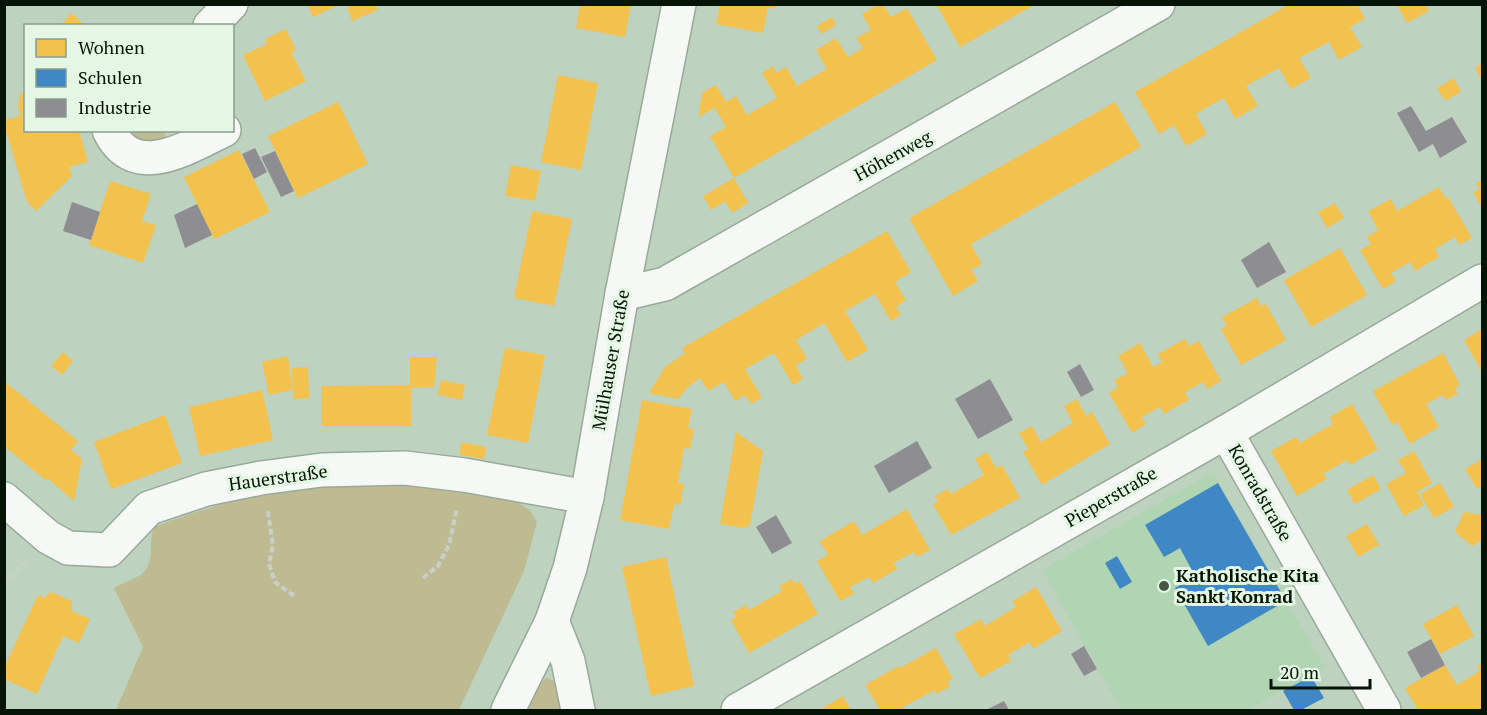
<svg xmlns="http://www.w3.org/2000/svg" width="1487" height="715" viewBox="0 0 1487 715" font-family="'PT Serif',serif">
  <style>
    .built { fill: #b1d4b3 }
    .green { fill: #beba92 }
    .homes { fill: #f2c14e }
    .schools { fill: #3f88c5 }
    .industry { fill: #8d8d92 }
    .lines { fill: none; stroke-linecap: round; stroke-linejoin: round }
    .minor-casing { stroke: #98a99a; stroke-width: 36 }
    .path { stroke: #c9d0ca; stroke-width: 4; stroke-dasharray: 6 3; stroke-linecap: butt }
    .minor { stroke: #f5f8f5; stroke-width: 33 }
    .poi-dot { fill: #465748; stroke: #e3f7e4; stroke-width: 2 }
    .labels { text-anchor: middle; stroke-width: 6; stroke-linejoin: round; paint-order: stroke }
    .street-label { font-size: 18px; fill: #061408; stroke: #e3f7e4 }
    .poi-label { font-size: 18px; font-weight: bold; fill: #061408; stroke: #e3f7e4; text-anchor: start }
  </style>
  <rect width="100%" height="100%" fill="#bdd3bf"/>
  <path class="built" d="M1213 472 1325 668 1246 710H1121L1042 570Z"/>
  <g class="green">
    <path d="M128 131H163L167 139 158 145 135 138Z"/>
    <path d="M387 484 426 487 516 502 529 509 537 522 524 571 459 710H116L143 647 114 588C135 577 150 577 151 551 151 542 151 535 154 527 208 506 265 491 323 486 344 485 365 485 387 484Z"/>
    <path d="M547 678 557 682 563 710H526L539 684Z"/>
  </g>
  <g class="homes">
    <path d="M307 4H341L313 17Z"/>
    <path d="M346 4H375L378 10 352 21Z"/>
    <path d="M580 4H631L625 37 576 28Z"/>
    <path d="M720 4H776L775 9 768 7 763 33 716 24Z"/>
    <path d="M879 4H883L891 17 907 8 937 60 734 178 710 136 726 127 715 108 698 117 702 93 716 85 726 102 736 96 747 115 777 98 762 73 773 66 776 73 786 67 797 86 827 69 816 50 836 38 848 57 863 48 856 38 871 30 862 14Z"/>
    <path d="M936 4H1036L960 47Z"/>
    <path d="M1290 4H1357L1365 19 1350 27 1362 47 1339 60 1329 42 1299 58 1311 78 1291 89 1279 68 1246 86 1258 106 1235 119 1224 98 1211 105 1196 114 1207 134 1186 146 1174 125 1159 134 1135 92Z"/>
    <path d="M1396 4H1426L1429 11 1407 23Z"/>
    <path d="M71 13 86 26H61Z"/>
    <path d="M832 17 836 25 821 34 817 26Z"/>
    <path d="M286 29 296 50 291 52 306 81 265 101 243 55 267 44 265 39Z"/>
    <path d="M1482 63V80L1475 68Z"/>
    <path d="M558 75 598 83 581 170 541 162Z"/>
    <path d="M1454 78 1461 92 1445 101 1437 88Z"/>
    <path d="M20 93 26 94V130H79L88 162 69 167 72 176 36 211 27 202 4 124V120L21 116 18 106Z"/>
    <path d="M338 102 368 164 298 198 268 136Z"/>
    <path d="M1115 102 1141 147 971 244 982 264 971 270 978 281 953 296 909 218Z"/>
    <path d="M239 150 270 212 214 239 184 177Z"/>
    <path d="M511 165 541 171 535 201 505 196Z"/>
    <path d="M734 178 748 203 732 213 725 201 711 210 703 196Z"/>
    <path d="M1482 180V208L1473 192 1480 189 1476 183Z"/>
    <path d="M110 181 151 194 142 221 156 225 143 263 89 245Z"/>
    <path d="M1439 187 1445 198 1448 197 1472 238 1459 245 1455 237 1435 249 1439 257 1415 271 1410 262 1391 273 1396 281 1383 289 1360 250 1371 244 1367 237 1378 230 1368 211 1391 199 1397 211Z"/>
    <path d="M1335 203 1344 218 1327 228 1318 212Z"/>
    <path d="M532 211 572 219 554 306 514 298Z"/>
    <path d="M887 231 911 272 895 282 906 300 896 307 901 315 891 321 875 294 845 311 868 350 847 362 824 323 796 340 807 359 796 365 803 379 793 385 774 353 745 369 762 398 751 404 745 395 735 401 724 382 708 391 700 378 688 387 678 399 649 393 665 367 685 353 682 348Z"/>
    <path d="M1340 248 1367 295 1311 327 1284 280Z"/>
    <path d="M1257 298 1261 306 1266 304 1286 340 1241 365 1221 329 1227 326 1222 317Z"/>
    <path d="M1482 329V372L1464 340Z"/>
    <path d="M1185 339 1189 346 1199 341 1221 381 1207 389 1203 382 1185 392 1189 400 1164 414 1160 407 1142 417 1146 424 1132 433 1109 393 1118 387 1114 380 1128 373 1118 356 1140 343 1153 367 1162 362 1158 354Z"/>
    <path d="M505 348 545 355 528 443 487 435Z"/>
    <path d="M63 352 73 361 62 375 51 366Z"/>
    <path d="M1443 353 1460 385 1455 388 1458 394 1446 400 1443 395 1426 404 1439 427 1410 444 1397 422 1392 425 1373 391Z"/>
    <path d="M288 356 292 390 269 395 262 362Z"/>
    <path d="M410 357H437L434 387 411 388V426H322L321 386 410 385Z"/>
    <path d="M308 367 309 398 293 399 292 368Z"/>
    <path d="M441 380 465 385 462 400 438 395Z"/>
    <path d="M4 381 78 441 71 450 82 459 74 501 47 478 45 480 4 446Z"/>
    <path d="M262 390 273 440 200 456 189 407Z"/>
    <path d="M1077 399 1086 416 1092 412 1110 444 1042 485 1023 452 1028 449 1019 433 1032 426 1041 442 1073 423 1064 406Z"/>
    <path d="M642 400 692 409 688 428 694 429 690 449 684 448 678 483H684L680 505 674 504 669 529 620 520Z"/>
    <path d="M1352 404 1378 449 1350 465 1347 460 1323 474 1327 479 1297 496 1271 451 1296 437 1300 443 1315 434 1333 424 1330 417Z"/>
    <path d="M165 415 182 463 111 489 94 442Z"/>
    <path d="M736 432 763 451 750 525 744 528 720 524Z"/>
    <path d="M461 442 486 447 484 459 460 455Z"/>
    <path d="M1414 451 1432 483 1417 492 1424 505 1404 516 1386 484 1406 473 1398 460Z"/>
    <path d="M987 452 996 468 1002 465 1020 498 951 535 933 504 938 501 935 496 948 489 951 494 984 475 975 459Z"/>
    <path d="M1482 459V485L1477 489 1465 469Z"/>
    <path d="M1373 475 1381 489 1355 504 1347 490Z"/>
    <path d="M1440 483 1454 507 1434 518 1420 494Z"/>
    <path d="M907 509 930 550 917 557 913 552 894 563 897 569 873 583 869 577 850 587 854 594 840 601 817 561 828 555 820 541 854 521 862 535Z"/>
    <path d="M1464 512 1482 515V540L1472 546 1455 532Z"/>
    <path d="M1367 524 1379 545 1358 557 1346 536Z"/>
    <path d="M666 557 694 686 651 696 622 567Z"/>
    <path d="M792 579 794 584 800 581 818 614 749 653 731 620 736 617 733 612 746 605 749 610 782 591 779 586Z"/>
    <path d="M1036 587 1062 631 1033 649 1030 642 1008 655 1011 661 980 678 954 634 981 619 984 626 998 618 1016 607 1013 601Z"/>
    <path d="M51 592 72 601V611L90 619 79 643 63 636 37 694 4 679V668L38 595 44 598Z"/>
    <path d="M1457 605 1474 636 1440 654 1423 624Z"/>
    <path d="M936 648 953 679 947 682 950 687 936 694 935 690 918 699 903 707 905 710H880L865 685 899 666 900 668Z"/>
    <path d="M1482 663V710H1418L1405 688 1445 665 1457 685 1480 671 1477 666Z"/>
    <path d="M843 696 851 710H820Z"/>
  </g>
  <g class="schools">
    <path d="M1218 483 1286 601 1208 646 1175 588 1195 576 1180 548 1164 557 1145 525Z"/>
    <path d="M1117 556 1132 582 1120 589 1105 563Z"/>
    <path d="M1311 676 1324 698 1301 710H1294L1283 691Z"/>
  </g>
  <g class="industry">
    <path d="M1411 106 1426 131 1452 117 1467 142 1440 158 1433 144 1419 152 1397 113Z"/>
    <path d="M255 148 267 172 254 179 242 154Z"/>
    <path d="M275 151 294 191 281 197 261 157Z"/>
    <path d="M72 202 100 212 91 240 63 231Z"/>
    <path d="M197 204 212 235 185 248 174 215Z"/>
    <path d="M1269 242 1286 272 1257 288 1241 260Z"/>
    <path d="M1080 364 1094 390 1081 397 1067 372Z"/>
    <path d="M990 379 1013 420 978 439 955 399Z"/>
    <path d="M917 441 932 468 889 493 874 466Z"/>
    <path d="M776 515 792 543 772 554 756 527Z"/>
    <path d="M1431 639 1445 665 1421 678 1407 652Z"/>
    <path d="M1084 646 1097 669 1084 676 1071 654Z"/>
    <path d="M1004 701 1009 710H986Z"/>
  </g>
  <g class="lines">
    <defs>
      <g id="minor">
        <path d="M210 26 231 4"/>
        <path d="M109 130C134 183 188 147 224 130"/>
        <path d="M622 294 665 284 1158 4"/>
        <path d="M1226 432 1384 710"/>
        <path d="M4 499 48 537 68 548 109 550 149 508 206 489 261 478 322 470 405 468 464 475 587 497"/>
        <path d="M552 621 568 661 578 710"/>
        <path d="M508 710 552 621 570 568 587 497 622 294 679 4"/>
        <path d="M738 710 1226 432 1482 281"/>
      </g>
    </defs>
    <use href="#minor" class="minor-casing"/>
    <g class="path">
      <path d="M268 511 273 546 269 564 275 582 296 597"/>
      <path d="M423 578 438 566 449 545 457 508"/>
      <path d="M4 585 26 561"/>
    </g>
    <use href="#minor" class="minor"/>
  </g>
  <circle class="poi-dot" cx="1164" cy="586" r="6"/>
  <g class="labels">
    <g class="street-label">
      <text transform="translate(893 156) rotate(-29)" y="6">Höhenweg</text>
      <text transform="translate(611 360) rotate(-80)" y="6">Mülhauser Straße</text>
      <text transform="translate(278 478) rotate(-8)" y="6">Hauerstraße</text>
      <text transform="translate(1260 493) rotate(60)" y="6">Konradstraße</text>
      <text transform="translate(1111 497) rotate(-30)" y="6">Pieperstraße</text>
    </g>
    <g class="poi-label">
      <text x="1176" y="582">Katholische Kita<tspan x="1176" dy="21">Sankt Konrad</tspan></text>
    </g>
  </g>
  <rect width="1487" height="715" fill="none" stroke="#061408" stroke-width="12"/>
  <rect x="24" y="24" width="210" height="108" fill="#e3f7e4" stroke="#8b9c8c" stroke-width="1.5"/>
  <rect x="36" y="39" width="30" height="18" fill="#f2c14e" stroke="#8b9c8c" stroke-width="1.5"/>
  <text x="78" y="54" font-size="18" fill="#061408">Wohnen</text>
  <rect x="36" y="69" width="30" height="18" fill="#3f88c5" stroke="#8b9c8c" stroke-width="1.5"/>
  <text x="78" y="84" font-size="18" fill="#061408">Schulen</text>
  <rect x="36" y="99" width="30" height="18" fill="#8d8d92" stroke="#8b9c8c" stroke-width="1.5"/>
  <text x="78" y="114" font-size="18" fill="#061408">Industrie</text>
  <path d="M1271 679v9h99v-9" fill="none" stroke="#061408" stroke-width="3"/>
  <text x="1280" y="679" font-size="18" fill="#061408" stroke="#e3f7e4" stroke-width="4.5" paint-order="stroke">20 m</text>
</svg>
